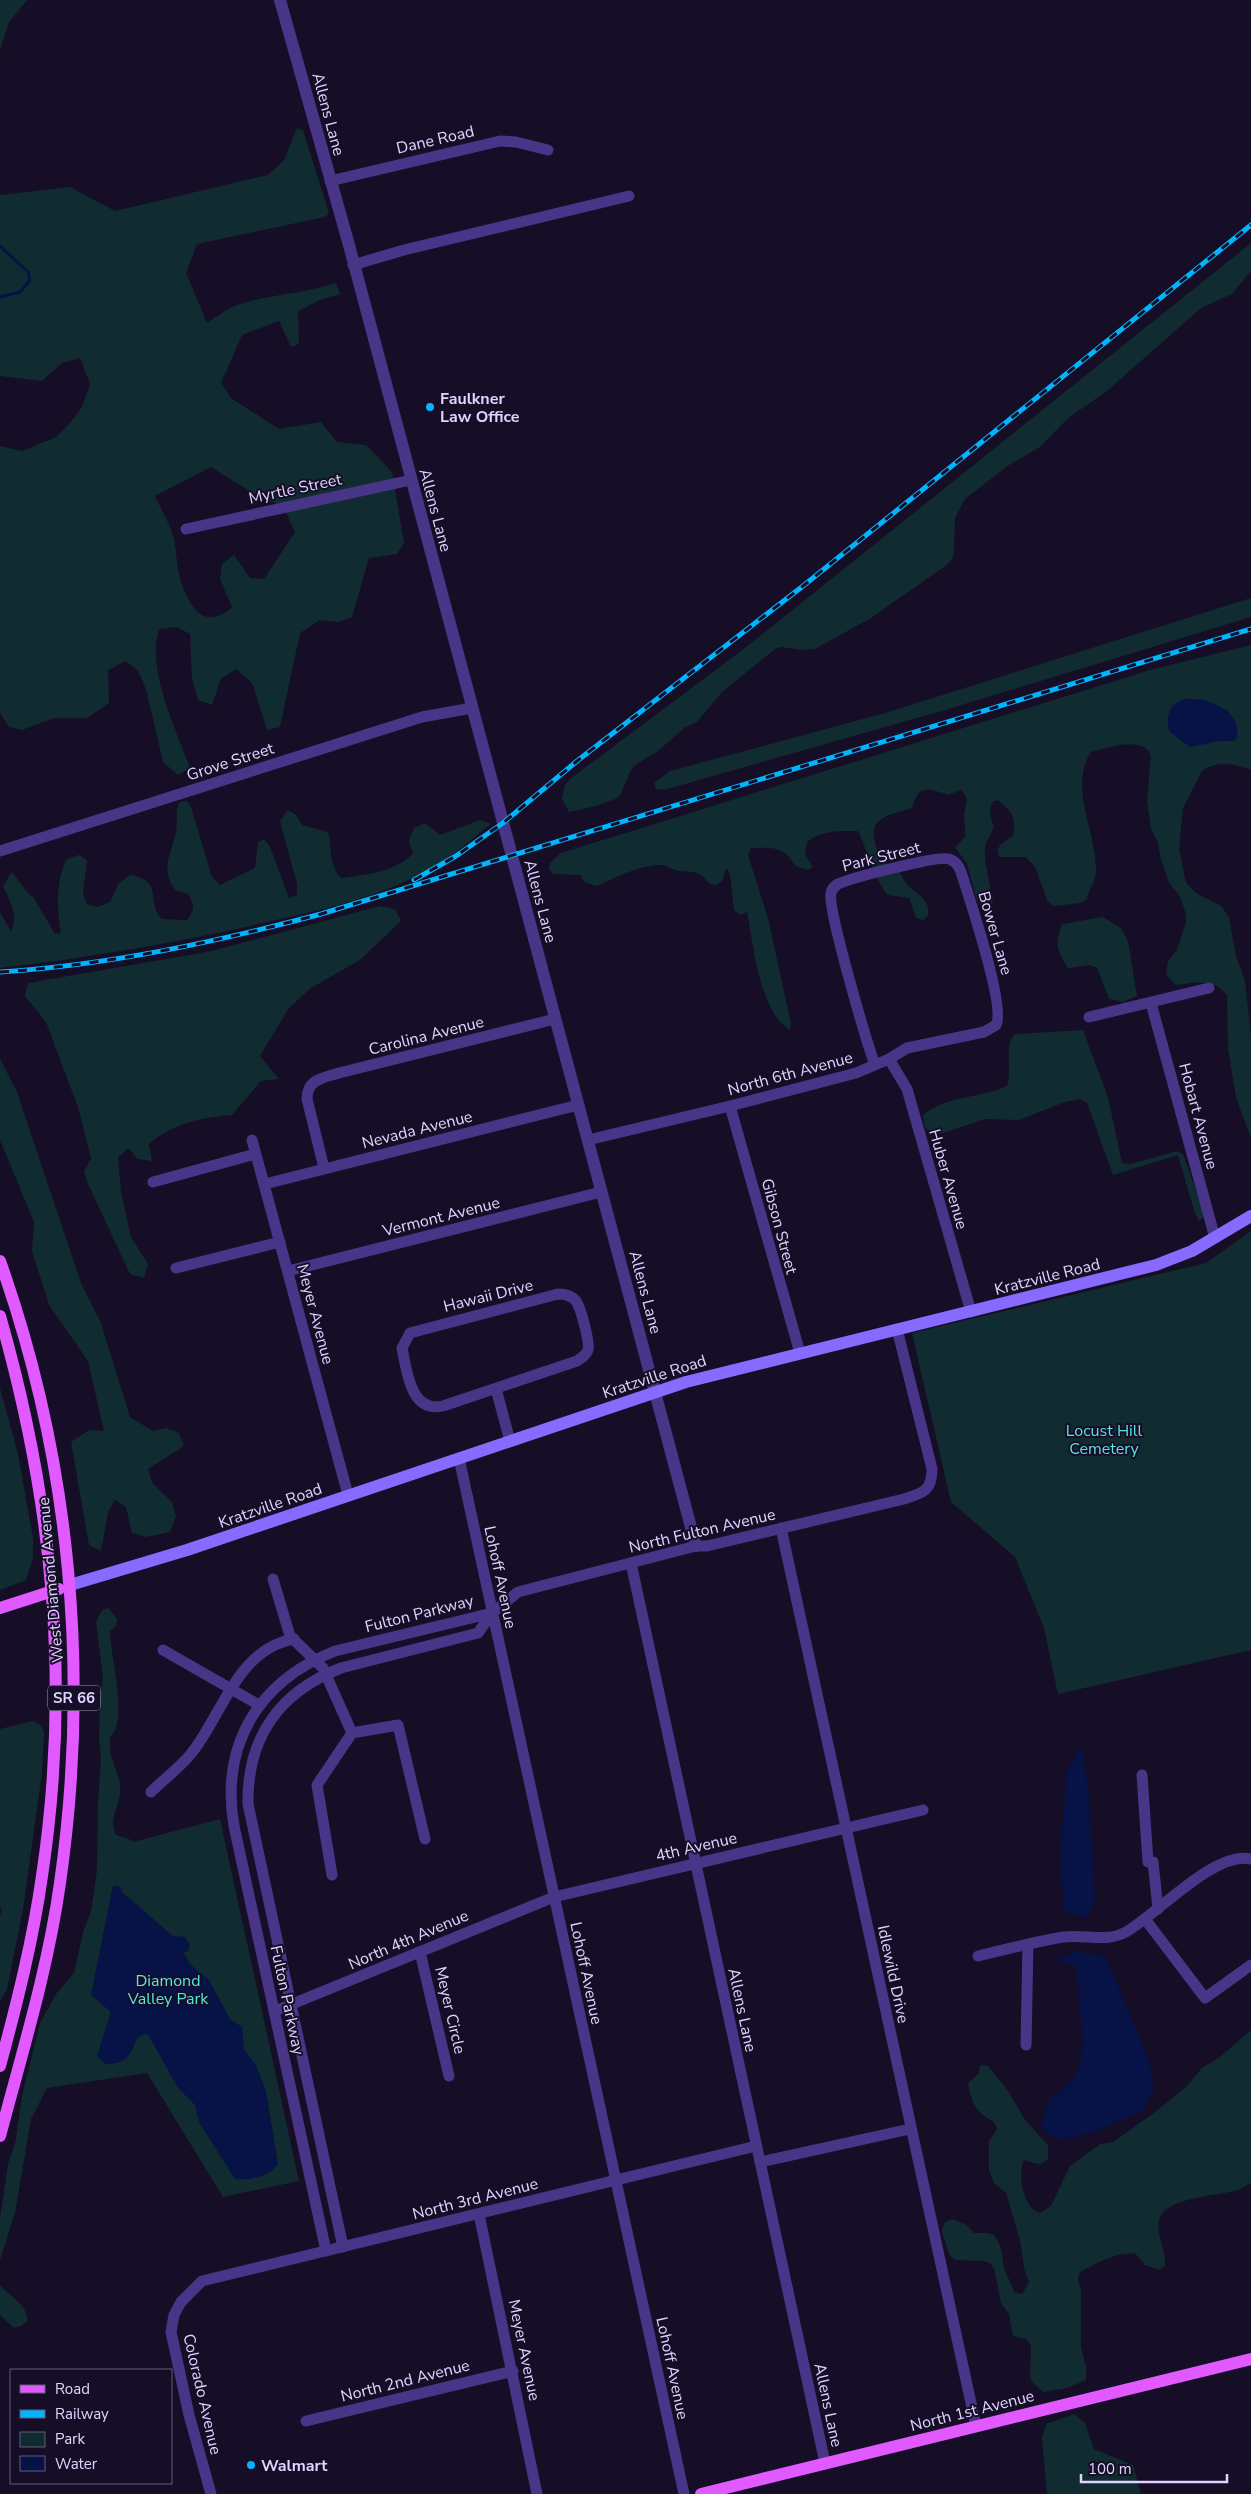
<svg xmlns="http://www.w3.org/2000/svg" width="1251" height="2494" viewBox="0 0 1251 2494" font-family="'Nunito Sans',sans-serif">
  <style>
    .green { fill: #102c31; fill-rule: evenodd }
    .water { fill: #071246 }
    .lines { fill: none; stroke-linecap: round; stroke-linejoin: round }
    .stream { stroke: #071246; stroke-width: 3 }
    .minor { stroke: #483588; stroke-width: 11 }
    .tertiary { stroke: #483588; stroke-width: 12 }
    .secondary { stroke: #896aff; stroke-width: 12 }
    .primary { stroke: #e05aff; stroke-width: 12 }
    .rail-casing { stroke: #00b5fe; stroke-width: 5 }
    .rail { stroke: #160d26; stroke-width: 3; stroke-dasharray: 9; stroke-linecap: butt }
    .poi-dot { fill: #00b5fe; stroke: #160d26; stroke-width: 2 }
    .labels { text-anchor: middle; stroke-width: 4; stroke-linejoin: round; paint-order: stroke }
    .shield { fill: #160d26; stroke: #a398be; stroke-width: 1 }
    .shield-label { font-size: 15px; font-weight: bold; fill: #e0d3ff }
    .street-label { font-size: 16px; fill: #e0d3ff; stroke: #160d26 }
    .poi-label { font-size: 16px; font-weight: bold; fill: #e0d3ff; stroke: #160d26; text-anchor: start }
    .park-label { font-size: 16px; fill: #56e7de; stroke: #160d26 }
  </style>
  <rect width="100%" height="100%" fill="#160d26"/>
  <g class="green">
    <path d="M0 0H27L9 22 0 50Z"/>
    <path d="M297 128 303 130 329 213 325 217 197 244 186 273 207 323C216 317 227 309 237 305 270 294 304 294 336 283L340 294 320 300 298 311 299 344 291 347 279 321 242 335 221 383 231 398 279 429 321 422 337 442 366 445 392 472 404 543 397 554 369 558 352 617 339 622 320 620 300 633 280 727 267 730 252 683 236 669 221 679 212 705 198 700 192 679 190 634 177 627 159 629C146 669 176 729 190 768L178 775 163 762 146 689 138 671 126 661 108 670 109 703 87 718H54L22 730 9 727 0 713V446L22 451 56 437 70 423 82 407 90 384 80 358 62 363 42 381 0 376V195L70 187 115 211 268 175 284 160ZM211 467 257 496 283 506 295 532 264 579 250 578 234 555 222 564 220 579 232 607C204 633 188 605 180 578 176 565 177 549 173 536 169 522 161 509 155 496Z"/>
    <path d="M1251 243V271L1232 294 1201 308 1107 391 1068 418 1040 447 1009 465 965 499 955 518 954 552 952 559 948 564 871 618 815 649 802 650 781 647 775 649 722 692 697 722 684 728 658 751 635 765 631 770 620 795 615 799 596 806 569 812 562 799 565 785 570 779 745 648Z"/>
    <path d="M1251 598V617L945 710 664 790 656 789 654 783 670 771 885 713Z"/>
    <path d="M1251 645V770C1233 764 1219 760 1202 771L1183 808 1179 849 1186 883 1196 893 1221 906 1229 917 1236 956 1245 981 1251 1035V1138L1236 1098 1228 1048 1227 996C1215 977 1195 983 1176 985L1166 975 1168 961 1177 950 1186 922V914L1179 895 1169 883 1160 856 1158 842 1151 829 1147 801 1151 756C1143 735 1108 748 1091 752 1068 786 1097 833 1096 871 1096 883 1088 888 1087 899L1081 903 1054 906 1048 902 1035 867 1026 857H999L997 850 1001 844 1013 836C1016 815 1013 814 998 800L992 802C989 812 990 817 994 827L985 846V860L993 902 989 908 982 907 976 898 967 864 955 847 965 837C966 830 964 823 964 816 965 805 971 799 961 790L948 795C927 788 919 784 912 808 900 812 884 814 876 824 870 831 877 855 883 861 886 865 893 865 898 866 900 872 903 880 907 884 916 895 931 898 928 916L923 920 916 918 909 898 888 895C874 879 868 852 858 831 839 831 822 830 807 842L805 855 813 867 807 870C790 865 796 864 786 854 777 846 761 848 751 848L748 855 768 918 791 1023 790 1030C760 1013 753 943 747 912L740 915 734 910 730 874 726 868 722 881 717 885 710 884C697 870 697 873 680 871 673 870 667 865 661 865 640 865 616 877 597 886L584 882 581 875 553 874 549 869 550 863 561 853 1150 670ZM1227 709 1238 733 1234 741H1217L1202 745Z"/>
    <path d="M187 801 192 810 212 877 220 885 255 868 258 842 264 839 270 847 289 898 297 895V884L280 821 288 810 296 815 302 825 328 832C332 848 329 866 341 878 365 875 396 872 413 853L409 841 414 828 425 823 440 835 480 820 491 824C474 837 458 852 440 863 389 895 330 908 272 921 182 942 92 957 0 968V912L11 931C19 916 10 901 3 886L12 872 27 892 34 898 55 934 61 933C57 907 55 882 67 859L79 855 87 860 83 893 87 904 97 907 110 902 118 884 130 875C165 881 145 901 162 919L187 920C195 909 195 904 187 893L176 891C160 869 170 856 176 833 178 822 175 813 179 802Z"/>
    <path d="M380 906 395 909 401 921 360 960 311 988 289 1008 260 1056 279 1079 261 1081 232 1115C201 1118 173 1123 149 1144L152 1161 137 1159 129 1148 118 1157 121 1192 131 1237 148 1264 144 1278 130 1274 88 1184 84 1171 91 1159 79 1110 46 1022 25 996 28 983 212 951Z"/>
    <path d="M1103 917 1121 928 1128 941 1137 996 1123 1002 1109 999 1097 968 1090 965 1068 968C1057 950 1054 945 1062 924Z"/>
    <path d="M1083 1030 1108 1097 1122 1163 1131 1164 1177 1151 1183 1154 1205 1216 1199 1221C1194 1214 1182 1168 1178 1155L1113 1175 1087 1103 1080 1099 1065 1102 1019 1120 985 1119 937 1135 925 1128 923 1115C947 1095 979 1099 1007 1086 1013 1064 1003 1053 1014 1034Z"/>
    <path d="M0 1059 17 1092 81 1283 101 1323 130 1417 153 1431 166 1428 179 1433 184 1446 148 1469 152 1483 172 1502 176 1516 170 1532 146 1537 132 1533 126 1507 115 1500 108 1512 101 1551 89 1545 71 1442 89 1430 104 1431 88 1361 49 1305 32 1251 34 1222 0 1140Z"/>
    <path d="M1251 1231V1650L1058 1694 1044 1628 1015 1557 951 1502 912 1333 1206 1263Z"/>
    <path d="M0 1388 18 1454 33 1538V1558L26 1580 0 1590Z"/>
    <path d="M109 1608 117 1619 116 1626 110 1631C110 1655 129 1721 110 1737 108 1761 119 1768 120 1787 122 1805 107 1818 116 1835L129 1839 133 1842 220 1819 299 2181 223 2197 147 2073 47 2088 31 2119 15 2213 0 2260V2219L8 2164 15 2144 22 2096 40 2023 56 1994 74 1973 83 1932 91 1912 97 1870 98 1801 101 1760 99 1739 100 1698 103 1678 96 1622 102 1610Z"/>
    <path d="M33 1721 41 1725 44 1733 42 1773 23 1909 7 1989 0 2002V1916L2 1909 0 1908V1729Z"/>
    <path d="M1251 2030V2183C1247 2185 1242 2189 1238 2190 1219 2196 1163 2197 1159 2221 1156 2236 1166 2250 1165 2266L1159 2270 1145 2265 1136 2254C1117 2251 1096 2264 1080 2272L1078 2278 1081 2291V2347L1086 2367V2380L1067 2388 1043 2392 1032 2382 1030 2376 1031 2345 1026 2339 1013 2336 1009 2314 1001 2303 994 2268 990 2263 984 2261 956 2260 950 2256 943 2236 942 2229 945 2222 952 2219 965 2224 974 2233H989L995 2236 1001 2248 1004 2268 1015 2293 1022 2294 1029 2282 1024 2268 1020 2240 1006 2193 994 2183 989 2170V2141L997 2129 994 2122C977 2114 971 2102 968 2083L979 2073 980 2066 987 2065 1008 2091 1025 2120 1048 2145V2159C1040 2167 1034 2163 1024 2160 1017 2175 1023 2208 1040 2213L1051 2206 1070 2166 1100 2144 1113 2142 1154 2113 1187 2086 1202 2068 1220 2057Z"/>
    <path d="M0 2285C10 2297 28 2304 27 2321L21 2326 14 2328 0 2315Z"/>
    <path d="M1074 2414 1085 2423 1094 2449 1133 2465 1141 2494H1047L1042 2438 1046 2424Z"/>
  </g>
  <g class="water">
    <path d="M1198 699C1218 703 1243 714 1236 740L1217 741 1190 747 1170 732C1165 722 1168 705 1181 700 1185 698 1193 699 1198 699Z"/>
    <path d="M1082 1746 1089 1798 1095 1899 1087 1918 1064 1912 1060 1858 1067 1770Z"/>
    <path d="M113 1885 121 1887 122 1892 173 1936 185 1937 190 1945 188 1951 183 1953 192 1966 209 1980 230 2019 242 2027 244 2049 256 2065 266 2091 278 2164C270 2176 249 2181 235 2179L199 2122 195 2105 178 2088 149 2036 145 2034 137 2038C130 2056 126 2064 106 2064L97 2056 111 2012 91 1995Z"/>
    <path d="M1075 1951 1105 1956 1148 2057 1154 2089 1143 2110 1098 2131 1058 2141 1041 2128 1047 2103 1076 2075 1083 2046 1076 1965 1054 1961Z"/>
  </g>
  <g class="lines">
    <path class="stream" d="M0 246 28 272 30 280 20 292 0 297"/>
    <g class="minor">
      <path d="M330 181 500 141 516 142 548 150"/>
      <path d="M353 265 404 250 629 196"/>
      <path d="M186 529 411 480"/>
      <path d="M0 851 422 717 472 708"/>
      <path d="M1151 1003 1215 1238"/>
      <path d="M1089 1017 1209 988"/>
      <path d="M889 1059 907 1089 971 1312"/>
      <path d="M730 1106 800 1353"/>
      <path d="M252 1140 348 1495"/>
      <path d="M588 1140 730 1106 856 1073 889 1059 907 1048 984 1032 996 1025C1006 1008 969 897 961 872 959 866 956 861 949 859 939 855 851 878 838 884 834 886 832 889 831 893 827 908 867 1043 875 1065"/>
      <path d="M324 1168 307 1099C307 1079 323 1078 339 1073L555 1019"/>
      <path d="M153 1182 255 1154"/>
      <path d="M265 1184 578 1105"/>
      <path d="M176 1268 280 1242"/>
      <path d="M288 1271 601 1192"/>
      <path d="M558 1294C565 1294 572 1296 576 1301 581 1308 590 1343 588 1350 586 1356 581 1358 577 1361L443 1406C411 1413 407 1373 402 1348L410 1333Z"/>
      <path d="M496 1389 510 1441"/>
      <path d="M459 1458 684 2494"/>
      <path d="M781 1528 976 2426"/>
      <path d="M631 1563 825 2463"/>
      <path d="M273 1579 290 1636 323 1668 352 1733"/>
      <path d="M163 1650 259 1705"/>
      <path d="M352 1733 398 1725 425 1839"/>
      <path d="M1142 1775 1148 1862H1153L1158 1909"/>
      <path d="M151 1792C163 1780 178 1769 190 1755 222 1717 236 1649 294 1639"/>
      <path d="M332 1875 317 1785 352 1733"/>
      <path d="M1145 1919 1205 1998 1251 1965"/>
      <path d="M420 1952 449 2076"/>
      <path d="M978 1956C1006 1949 1034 1942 1063 1937 1085 1934 1106 1943 1126 1932 1159 1913 1214 1851 1251 1859"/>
      <path d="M275 2011 554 1897 923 1810"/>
      <path d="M1026 2045 1028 1944"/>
      <path d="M760 2162 910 2129"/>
      <path d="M479 2214 537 2494"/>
      <path d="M343 2247 248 1804C247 1738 279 1692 341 1668L478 1633 492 1613 518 1592 696 1546H707L904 1499C923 1493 932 1491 932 1469L897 1329"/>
      <path d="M326 2251 234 1826C220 1744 259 1681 335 1651L492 1613"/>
      <path d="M306 2421 513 2371"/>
      <path d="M211 2494 189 2415 171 2332 174 2315 181 2302 202 2281 756 2146"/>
    </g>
    <path class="tertiary" d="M280 0 349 245 696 1546"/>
    <path class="secondary" d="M70 1585 187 1550 686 1382 1156 1265 1192 1251 1251 1216"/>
    <g class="primary">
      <path d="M0 1261C71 1461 90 1674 60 1883 48 1969 22 2053 0 2136"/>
      <path d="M0 1316C53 1502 71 1683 42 1876 33 1940 17 2003 0 2066"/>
      <path d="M0 1608 59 1589"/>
      <path d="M701 2494 1251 2359"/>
    </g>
    <defs>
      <g id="rail">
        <path d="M414 880 456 856 503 823 577 761 803 586 1251 225"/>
        <path d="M0 972C109 965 216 942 321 914L1251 629"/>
      </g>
    </defs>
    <use href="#rail" class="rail-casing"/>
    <use href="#rail" class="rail"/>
  </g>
  <g class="poi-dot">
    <circle cx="430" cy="407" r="5"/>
    <circle cx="251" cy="2465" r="5"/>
  </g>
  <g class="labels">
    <rect class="shield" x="48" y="1685.5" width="52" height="25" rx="4"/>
    <g class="shield-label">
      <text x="74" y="1703">SR 66</text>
    </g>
    <g class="street-label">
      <text transform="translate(329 114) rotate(75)" y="6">Allens Lane</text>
      <text transform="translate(435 139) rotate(-13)" y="6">Dane Road</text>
      <text transform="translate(295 488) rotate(-12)" y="6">Myrtle Street</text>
      <text transform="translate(436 510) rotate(75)" y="6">Allens Lane</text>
      <text transform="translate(230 761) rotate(-18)" y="6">Grove Street</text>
      <text transform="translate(881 856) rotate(-14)" y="6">Park Street</text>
      <text transform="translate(541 901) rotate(75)" y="6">Allens Lane</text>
      <text transform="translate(996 933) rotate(74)" y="6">Bower Lane</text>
      <text transform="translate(426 1035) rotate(-14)" y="6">Carolina Avenue</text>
      <text transform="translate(790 1073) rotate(-15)" y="6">North 6th Avenue</text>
      <text transform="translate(1199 1116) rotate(75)" y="6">Hobart Avenue</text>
      <text transform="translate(417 1129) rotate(-14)" y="6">Nevada Avenue</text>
      <text transform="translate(949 1179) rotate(74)" y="6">Huber Avenue</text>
      <text transform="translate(441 1216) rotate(-14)" y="6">Vermont Avenue</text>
      <text transform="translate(780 1226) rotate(75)" y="6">Gibson Street</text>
      <text transform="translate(1047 1276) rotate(-14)" y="6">Kratzville Road</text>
      <text transform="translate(646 1292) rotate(75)" y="6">Allens Lane</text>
      <text transform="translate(488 1295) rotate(-14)" y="6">Hawaii Drive</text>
      <text transform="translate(316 1314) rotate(75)" y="6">Meyer Avenue</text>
      <text transform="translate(654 1376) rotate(-18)" y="6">Kratzville Road</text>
      <text transform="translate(270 1505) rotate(-19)" y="6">Kratzville Road</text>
      <text transform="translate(702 1530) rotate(-13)" y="6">North Fulton Avenue</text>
      <text transform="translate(501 1577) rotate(78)" y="6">Lohoff Avenue</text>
      <text transform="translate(50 1580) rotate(-95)" y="6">West Diamond Avenue</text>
      <text transform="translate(419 1613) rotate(-14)" y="6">Fulton Parkway</text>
      <text transform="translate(696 1846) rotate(-13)" y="6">4th Avenue</text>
      <text transform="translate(408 1939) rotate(-23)" y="6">North 4th Avenue</text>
      <text transform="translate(587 1973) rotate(78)" y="6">Lohoff Avenue</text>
      <text transform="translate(894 1974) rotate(78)" y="6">Idlewild Drive</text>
      <text transform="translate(288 2000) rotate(78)" y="6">Fulton Parkway</text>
      <text transform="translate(451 2010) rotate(77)" y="6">Meyer Circle</text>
      <text transform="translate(743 2010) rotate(78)" y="6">Allens Lane</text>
      <text transform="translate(475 2198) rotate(-14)" y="6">North 3rd Avenue</text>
      <text transform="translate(525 2350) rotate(78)" y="6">Meyer Avenue</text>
      <text transform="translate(673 2368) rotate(78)" y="6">Lohoff Avenue</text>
      <text transform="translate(405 2380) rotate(-14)" y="6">North 2nd Avenue</text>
      <text transform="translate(203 2394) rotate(77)" y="6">Colorado Avenue</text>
      <text transform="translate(829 2405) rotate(78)" y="6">Allens Lane</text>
      <text transform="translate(972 2410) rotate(-14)" y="6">North 1st Avenue</text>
    </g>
    <g class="poi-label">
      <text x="440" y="404">Faulkner<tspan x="440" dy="18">Law Office</tspan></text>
      <text x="261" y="2471">Walmart</text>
    </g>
    <g class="park-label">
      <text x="1104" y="1436">Locust Hill<tspan x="1104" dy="18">Cemetery</tspan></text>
      <text x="168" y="1986">Diamond<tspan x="168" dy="18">Valley Park</tspan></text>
    </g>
  </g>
  <rect x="10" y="2369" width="162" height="115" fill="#160d26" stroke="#675c7d"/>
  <rect x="20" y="2385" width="25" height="8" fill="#e05aff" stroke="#675c7d"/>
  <text x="55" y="2394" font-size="15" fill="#e0d3ff">Road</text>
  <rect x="20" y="2410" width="25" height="8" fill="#00b5fe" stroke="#675c7d"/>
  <text x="55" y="2419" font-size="15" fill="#e0d3ff">Railway</text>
  <rect x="20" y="2432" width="25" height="15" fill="#102c31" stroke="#675c7d"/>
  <text x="55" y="2444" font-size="15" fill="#e0d3ff">Park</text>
  <rect x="20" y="2456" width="25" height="15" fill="#071246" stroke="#675c7d"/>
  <text x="55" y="2469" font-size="15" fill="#e0d3ff">Water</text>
  <path d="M1081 2474v8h146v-8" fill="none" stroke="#e0d3ff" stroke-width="2.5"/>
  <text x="1088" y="2474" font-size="15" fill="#e0d3ff" stroke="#160d26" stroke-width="4" paint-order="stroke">100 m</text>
</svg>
